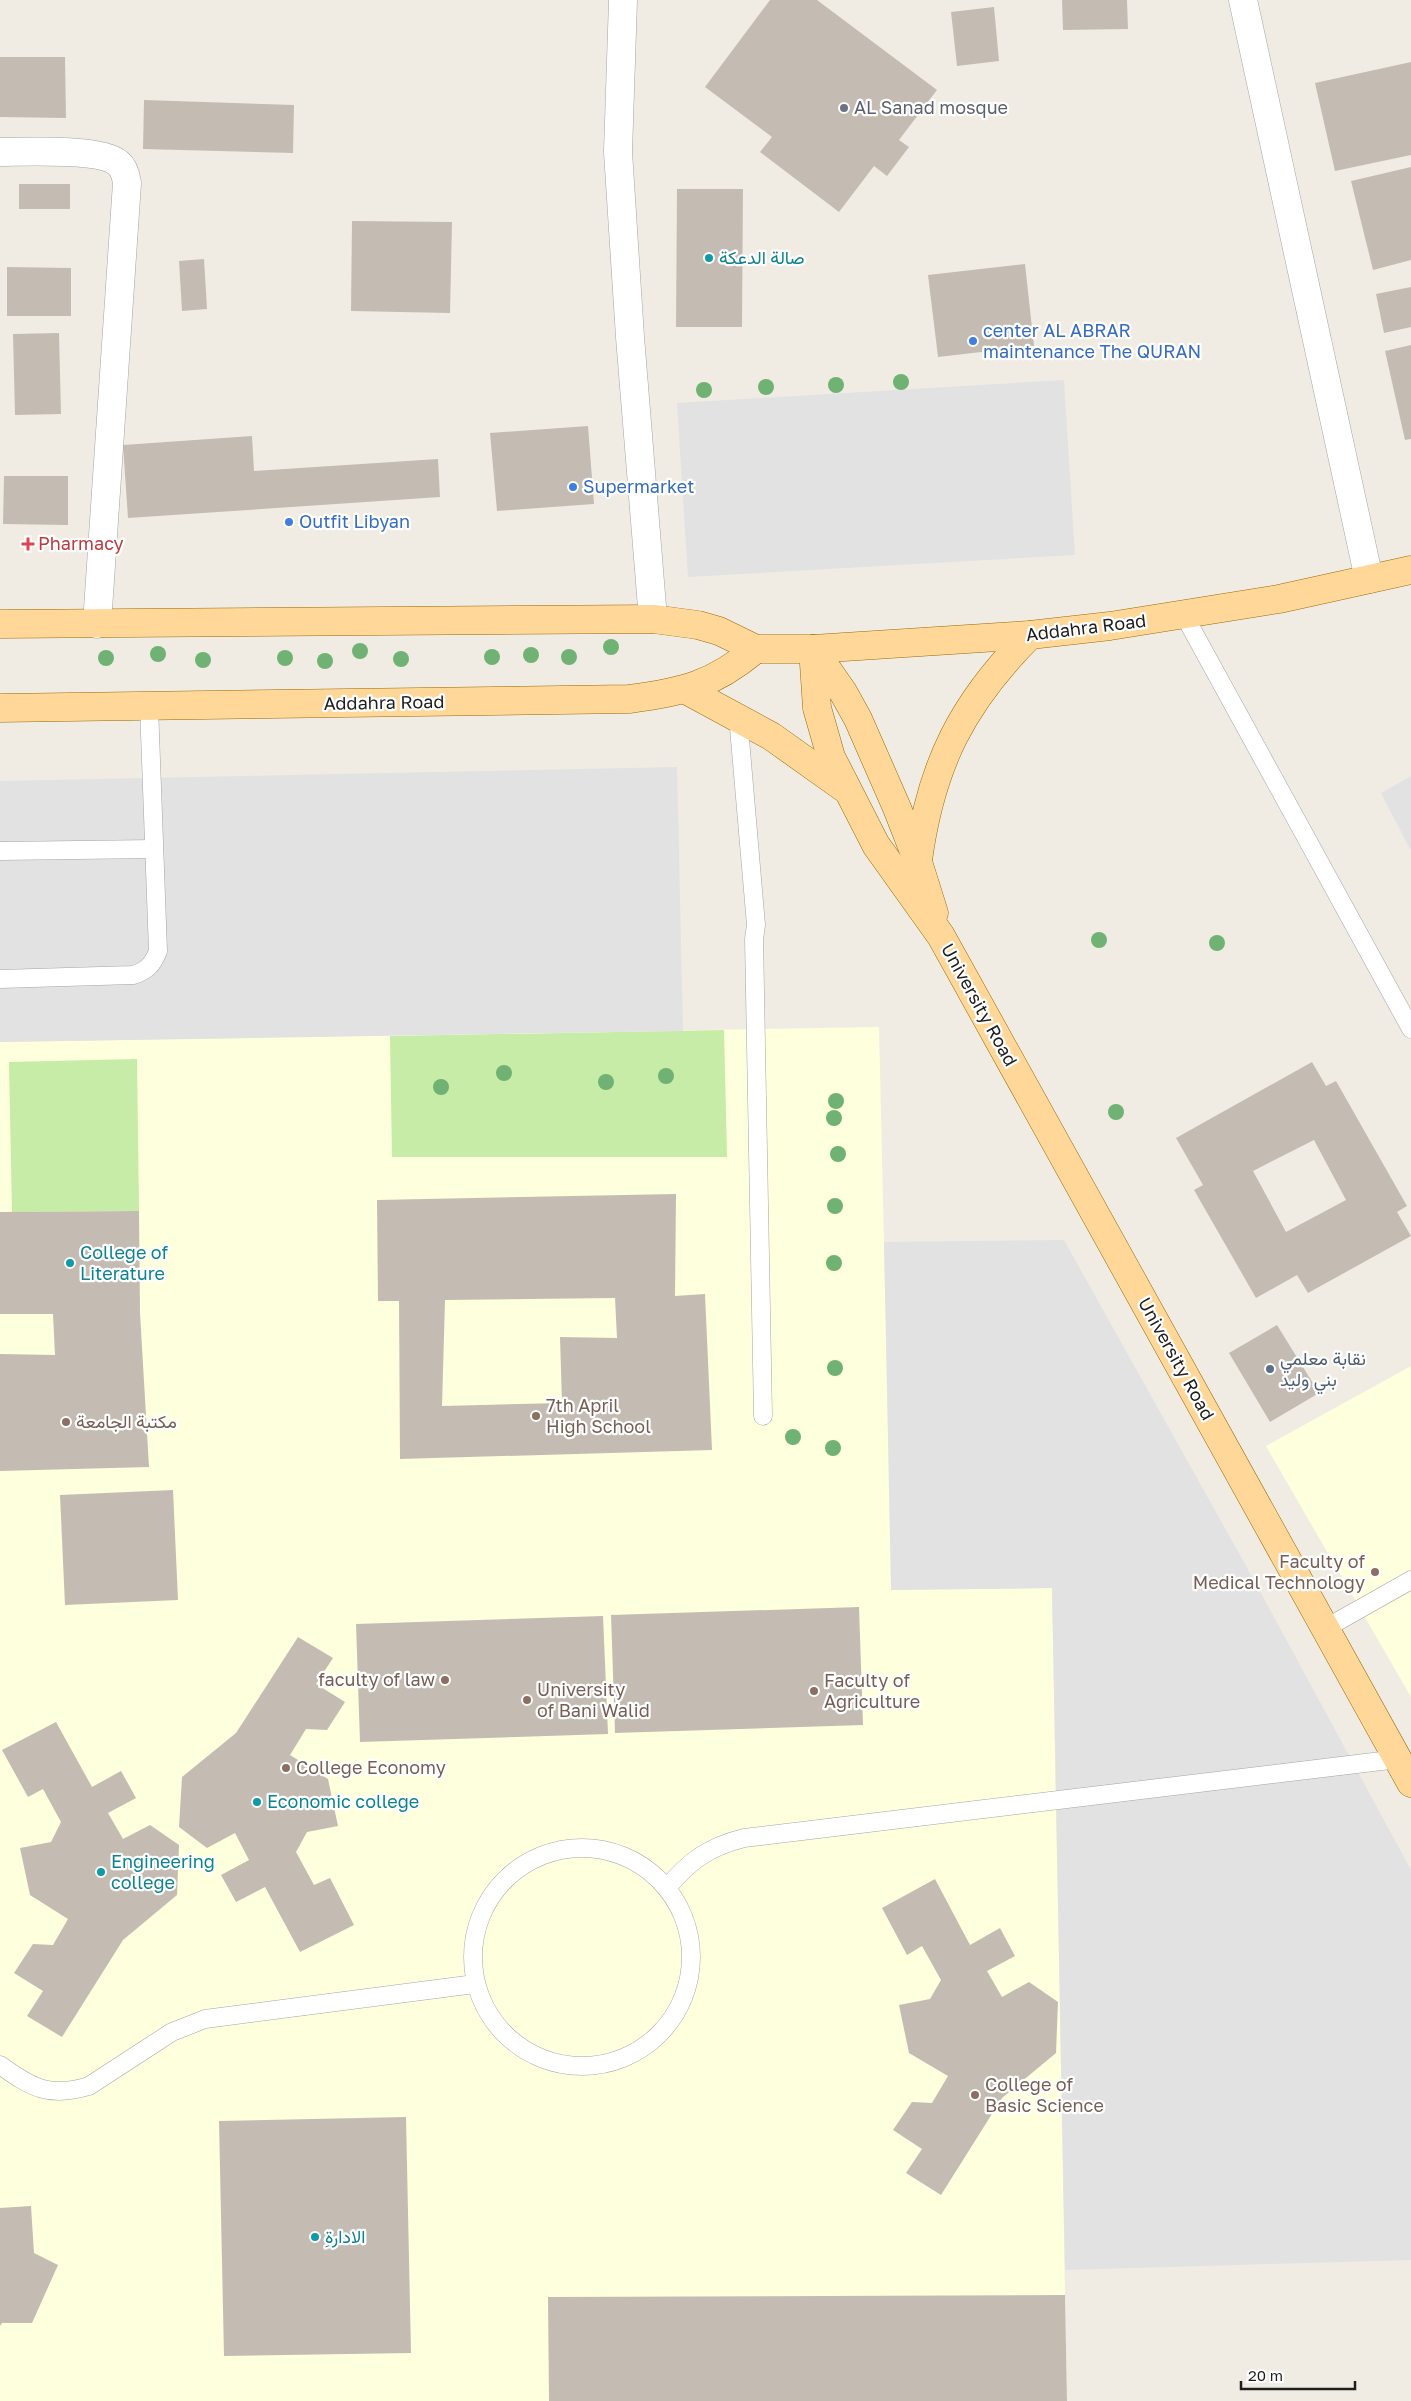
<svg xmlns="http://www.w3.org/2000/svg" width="1411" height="2401" viewBox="0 0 1411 2401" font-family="'Golos Text',Vazirmatn,sans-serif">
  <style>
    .education { fill: #feffdd }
    .grass { fill: #c6eca7 }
    .parking { fill: #e2e2e2 }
    .building { fill: #c4bcb3; fill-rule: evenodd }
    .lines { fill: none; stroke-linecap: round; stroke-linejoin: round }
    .service-casing { stroke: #a5a5a5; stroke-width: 19 }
    .minor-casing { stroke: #a5a5a5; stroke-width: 29 }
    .primary-casing { stroke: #986c00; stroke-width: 29 }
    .service { stroke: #fff; stroke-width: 18 }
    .minor { stroke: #fff; stroke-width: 28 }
    .primary { stroke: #ffd799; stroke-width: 28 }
    .tree { fill: #6fb273 }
    .worship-dot { fill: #6b7280; stroke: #fff; stroke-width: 2 }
    .culture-dot { fill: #0f9aa8; stroke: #fff; stroke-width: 2 }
    .shop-dot { fill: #3f7fe0; stroke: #fff; stroke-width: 2 }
    .health-dot { fill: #e0444e; stroke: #fff; stroke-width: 2 }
    .service-dot { fill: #5c6f8a; stroke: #fff; stroke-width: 2 }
    .education-dot { fill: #8d6e63; stroke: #fff; stroke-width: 2 }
    .labels { text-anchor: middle; stroke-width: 4.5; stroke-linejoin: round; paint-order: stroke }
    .worship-label { font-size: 18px; fill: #5b616d; stroke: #fff; text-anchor: start }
    .culture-label { font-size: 18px; fill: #0d838f; stroke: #fff; text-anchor: start }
    .shop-label { font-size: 18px; fill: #366cbe; stroke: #fff; text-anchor: start }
    .health-label { font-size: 18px; fill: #be3a42; stroke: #fff; text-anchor: start }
    .street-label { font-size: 18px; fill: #1e1e1e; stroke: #fff }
    .service-label { font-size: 18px; fill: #4e5e75; stroke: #fff; text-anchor: start }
    .education-label { font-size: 18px; fill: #785e54; stroke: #fff; text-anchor: start }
  </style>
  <rect width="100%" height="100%" fill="#f0ece4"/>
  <g class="education">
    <path d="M879 1027 892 1590 1052 1588 1067 2401H0V1042Z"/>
    <path d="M1411 1366V1697L1266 1446Z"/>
  </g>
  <g class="grass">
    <path d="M724 1030 727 1157H392L390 1036Z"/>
    <path d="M137 1059 139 1211 12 1212 9 1062Z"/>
  </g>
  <g class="parking">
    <path d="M1064 380 1075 555 688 577 677 403Z"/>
    <path d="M677 767 683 1031 0 1042V781Z"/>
    <path d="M1411 776V851L1381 793Z"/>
    <path d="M1064 1240 1255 1582 1411 1870V2260L1065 2270 1052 1588 891 1590 884 1242Z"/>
  </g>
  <g class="building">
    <path d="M770 0H817L937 90 899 140 909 147 887 176 874 166 839 212 760 152 772 137 705 87Z"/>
    <path d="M1062 0H1127L1128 29 1063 30Z"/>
    <path d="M994 7 999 61 957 66 951 12Z"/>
    <path d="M0 57H65L66 118 0 117Z"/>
    <path d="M1411 62V155L1335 171 1315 83Z"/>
    <path d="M144 100 294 105 293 153 143 149Z"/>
    <path d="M1411 167V260L1373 270 1351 181Z"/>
    <rect x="19" y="184" width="51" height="25"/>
    <path d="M677 189H743L742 327H676Z"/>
    <path d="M352 221 452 222 450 313 351 311Z"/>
    <path d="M204 259 207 309 182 311 179 261Z"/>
    <path d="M1025 264 1034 346 938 357 928 275Z"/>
    <path d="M7 267 71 268V316H7Z"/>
    <path d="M1411 287V327L1384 333 1376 294Z"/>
    <path d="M59 333 61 414 15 415 13 334Z"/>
    <path d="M1411 345V439L1405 440 1385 351Z"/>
    <path d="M588 426 594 504 497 511 490 433Z"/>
    <path d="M252 436 254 471 438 459 440 497 128 518 123 445Z"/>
    <path d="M4 476H68V525L3 524Z"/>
    <path d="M1312 1062 1326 1086 1336 1081 1407 1206 1397 1212 1411 1236 1308 1293 1297 1275 1256 1298 1194 1190 1203 1185 1176 1138ZM1314 1140 1346 1200 1286 1232 1253 1171Z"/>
    <path d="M676 1194 675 1296 705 1294 712 1450 400 1459 399 1301H378L377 1200ZM615 1298 617 1338 560 1337 562 1403 442 1406 445 1300Z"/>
    <path d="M139 1211 140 1313 149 1467 0 1471V1354L55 1355 53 1314H0V1212Z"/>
    <path d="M1277 1325 1319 1393 1270 1422 1229 1353Z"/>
    <path d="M173 1490 178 1600 65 1605 60 1495Z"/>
    <path d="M859 1607 863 1725 615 1733 611 1615Z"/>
    <path d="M603 1616 608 1734 360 1742 356 1624Z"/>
    <path d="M298 1637 333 1658 316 1684 345 1702 327 1730 306 1729 290 1755 328 1779 338 1826 307 1832 296 1852 314 1885 330 1878 354 1925 300 1952 265 1887 236 1902 221 1875 249 1860 235 1833 207 1848 179 1827 182 1777 236 1733Z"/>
    <path d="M56 1722 92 1787 121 1771 136 1798 108 1813 123 1839 150 1825 179 1845 177 1895 123 1940 62 2037 27 2016 43 1991 14 1973 33 1944 53 1945 68 1919 30 1895 20 1848 51 1842 61 1822 43 1789 28 1797 2 1750Z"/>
    <path d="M935 1879 970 1945 1000 1928 1015 1956 987 1971 1002 1997 1029 1982 1058 2002 1056 2053 1002 2098 941 2195 906 2173 922 2149 893 2130 912 2102 932 2103 948 2076 909 2053 899 2005 930 1999 941 1980 922 1946 907 1955 882 1908Z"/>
    <path d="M406 2117 411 2353 224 2356 219 2121Z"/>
    <path d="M31 2206 34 2253 58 2265 32 2323H2L0 2326V2208Z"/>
    <path d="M1065 2295 1067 2401H549L548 2297Z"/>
  </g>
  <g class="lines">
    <defs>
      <g id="service">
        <path d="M1184 615 1411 1029"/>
        <path d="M738 716 756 925 754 939 763 1416"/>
        <path d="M0 851 154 849"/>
        <path d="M0 979 133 975C147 971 153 964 158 951L149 706"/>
        <path d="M1326 1628 1411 1580"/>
        <circle cx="582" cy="1957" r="109"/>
        <path d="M667 1888C690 1860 709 1847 744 1838L1398 1759"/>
        <path d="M0 2065C32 2088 49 2098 89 2086L172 2032 205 2019 475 1984"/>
      </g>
      <g id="minor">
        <path d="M623 0 618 152 630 337 653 619"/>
        <path d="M1243 0 1369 579"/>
        <path d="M0 152C24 152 101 148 118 163 124 168 126 176 127 183L97 624"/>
      </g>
      <g id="primary">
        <path d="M0 624 653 619 698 625 719 631 756 649H813L1030 635 1110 626 1279 599 1411 570"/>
        <path d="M813 649 817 708 831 757 876 845 941 936 1411 1783"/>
        <path d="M813 649 843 692 858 719 897 808 918 862 934 913"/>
        <path d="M686 690 771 736 844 788"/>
        <path d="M0 708 629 699C683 692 713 685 756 649"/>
        <path d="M918 860C931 765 962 703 1030 635"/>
      </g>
    </defs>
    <use href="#service" class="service-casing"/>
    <use href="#minor" class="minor-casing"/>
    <use href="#primary" class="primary-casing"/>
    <use href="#service" class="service"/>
    <use href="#minor" class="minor"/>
    <use href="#primary" class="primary"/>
  </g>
  <g class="tree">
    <circle cx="901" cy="382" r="8"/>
    <circle cx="836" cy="385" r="8"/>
    <circle cx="766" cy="387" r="8"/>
    <circle cx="704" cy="390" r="8"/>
    <circle cx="611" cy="647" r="8"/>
    <circle cx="360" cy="651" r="8"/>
    <circle cx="158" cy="654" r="8"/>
    <circle cx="531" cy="655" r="8"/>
    <circle cx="492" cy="657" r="8"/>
    <circle cx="569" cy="657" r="8"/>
    <circle cx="106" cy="658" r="8"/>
    <circle cx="285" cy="658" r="8"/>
    <circle cx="401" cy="659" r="8"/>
    <circle cx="203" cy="660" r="8"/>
    <circle cx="325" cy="661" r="8"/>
    <circle cx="1099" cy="940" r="8"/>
    <circle cx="1217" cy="943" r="8"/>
    <circle cx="504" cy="1073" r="8"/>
    <circle cx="666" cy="1076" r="8"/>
    <circle cx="606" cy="1082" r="8"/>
    <circle cx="441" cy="1087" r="8"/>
    <circle cx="836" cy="1101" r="8"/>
    <circle cx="1116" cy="1112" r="8"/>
    <circle cx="834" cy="1118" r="8"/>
    <circle cx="838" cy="1154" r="8"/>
    <circle cx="835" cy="1206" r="8"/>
    <circle cx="834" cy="1263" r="8"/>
    <circle cx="835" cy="1368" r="8"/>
    <circle cx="793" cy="1437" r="8"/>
    <circle cx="833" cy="1448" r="8"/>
  </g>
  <circle class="worship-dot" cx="844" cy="108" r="5"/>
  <g class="culture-dot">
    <circle cx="709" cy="258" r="5"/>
    <circle cx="70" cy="1263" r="5"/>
    <circle cx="257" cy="1802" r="5"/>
    <circle cx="101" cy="1872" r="5"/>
    <circle cx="315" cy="2237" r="5"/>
  </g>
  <g class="shop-dot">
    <circle cx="973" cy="341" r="5"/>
    <circle cx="573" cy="487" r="5"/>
    <circle cx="289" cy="522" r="5"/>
  </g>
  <path class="health-dot" d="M25.5 536.5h5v5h5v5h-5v5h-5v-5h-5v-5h5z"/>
  <circle class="service-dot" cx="1270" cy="1369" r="5"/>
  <g class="education-dot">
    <circle cx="536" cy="1416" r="5"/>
    <circle cx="66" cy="1422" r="5"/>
    <circle cx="1375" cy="1572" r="5"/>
    <circle cx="445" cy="1680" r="5"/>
    <circle cx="814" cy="1691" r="5"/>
    <circle cx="527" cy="1700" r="5"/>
    <circle cx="286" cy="1768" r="5"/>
    <circle cx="975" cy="2095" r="5"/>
  </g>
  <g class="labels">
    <g class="worship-label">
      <text x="854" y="114">AL Sanad mosque</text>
    </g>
    <g class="culture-label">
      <text x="719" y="264">صالة الدعكة</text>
      <text x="80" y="1259">College of<tspan x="80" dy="21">Literature</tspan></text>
      <text x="267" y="1808">Economic college</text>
      <text x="111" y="1868">Engineering<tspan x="111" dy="21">college</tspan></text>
      <text x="325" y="2243">ِالادارة</text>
    </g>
    <g class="shop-label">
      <text x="983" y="337">center AL ABRAR<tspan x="983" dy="21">maintenance The QURAN</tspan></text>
      <text x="583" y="493">Supermarket</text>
      <text x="299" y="528">Outfit Libyan</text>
    </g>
    <g class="health-label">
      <text x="38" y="550">Pharmacy</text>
    </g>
    <g class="street-label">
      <text transform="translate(1086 628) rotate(-7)" y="6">Addahra Road</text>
      <text transform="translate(384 703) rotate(-1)" y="6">Addahra Road</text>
      <text transform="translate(979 1005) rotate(61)" y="6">University Road</text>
      <text transform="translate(1176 1359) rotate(61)" y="6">University Road</text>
    </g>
    <g class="service-label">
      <text x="1280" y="1365">نقابة معلمي<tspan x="1280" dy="21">بني وليد</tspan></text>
    </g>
    <g class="education-label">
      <text x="546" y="1412">7th April<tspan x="546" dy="21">High School</tspan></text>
      <text x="76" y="1428">مكتبة الجامعة</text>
      <text x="1365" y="1568" text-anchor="end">Faculty of<tspan x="1365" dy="21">Medical Technology</tspan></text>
      <text x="435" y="1686" text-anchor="end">faculty of law</text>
      <text x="824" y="1687">Faculty of<tspan x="824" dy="21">Agriculture</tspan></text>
      <text x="537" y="1696">University<tspan x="537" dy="21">of Bani Walid</tspan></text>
      <text x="296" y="1774">College Economy</text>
      <text x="985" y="2091">College of<tspan x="985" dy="21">Basic Science</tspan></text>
    </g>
  </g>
  <path d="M1241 2381v8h114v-8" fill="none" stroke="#1e1e1e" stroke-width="2.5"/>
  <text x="1248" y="2381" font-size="15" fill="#1e1e1e" stroke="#ffffff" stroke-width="4" paint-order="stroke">20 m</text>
</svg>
